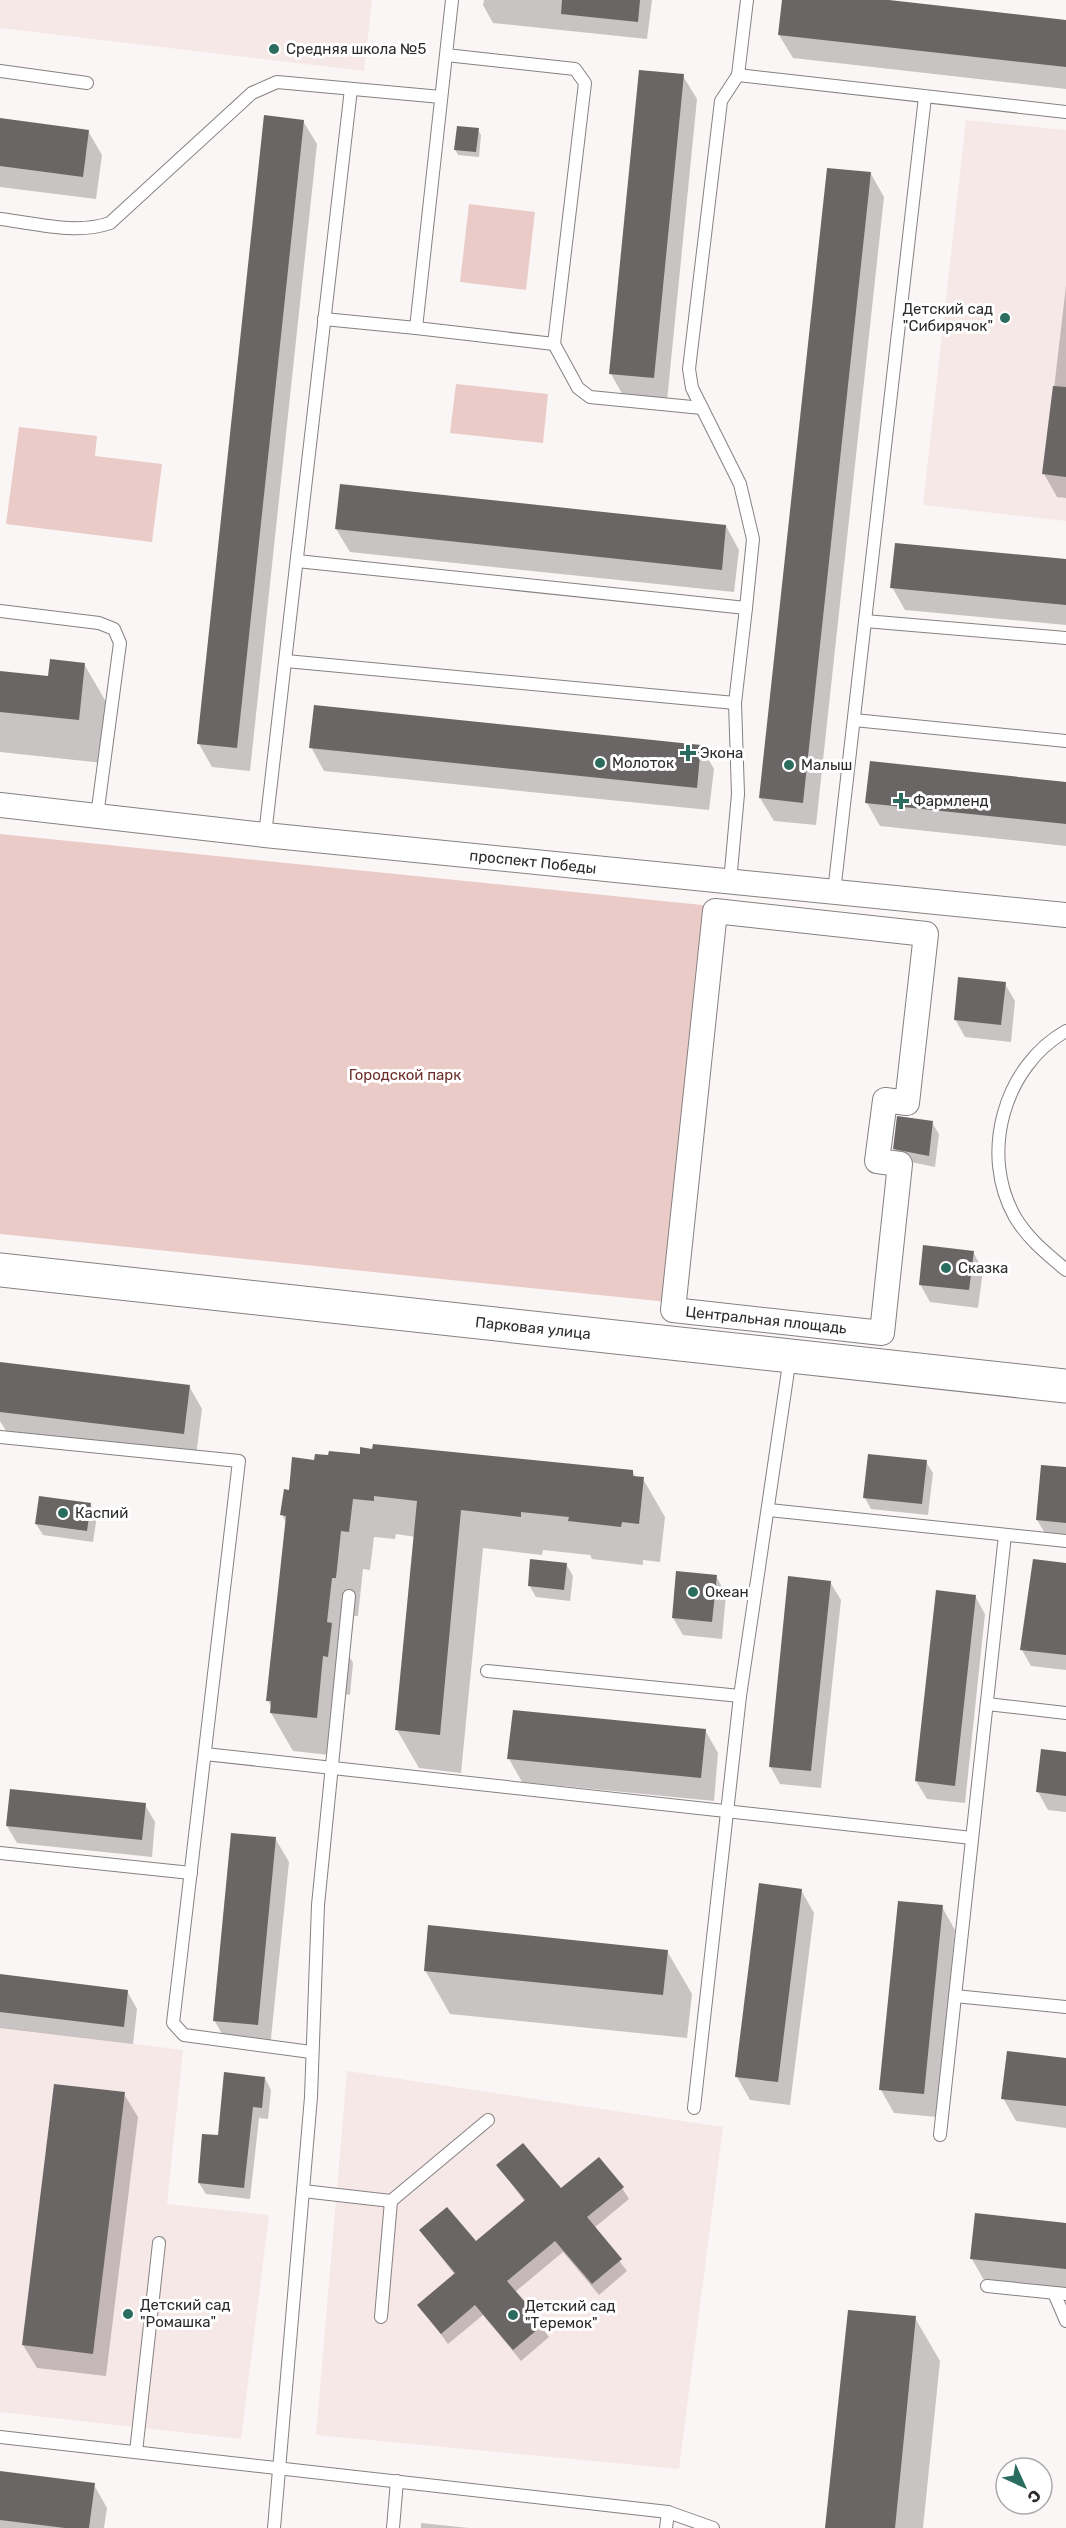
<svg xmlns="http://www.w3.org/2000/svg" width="1066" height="2528" viewBox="0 0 1066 2528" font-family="Rubik,sans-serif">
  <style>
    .built { fill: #f6e8e7 }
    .green { fill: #ebcbc7 }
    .shadow { fill: #0003 }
    .building { fill: #6a6666 }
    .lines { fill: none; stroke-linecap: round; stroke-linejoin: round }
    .lane-casing { stroke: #868181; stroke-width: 14 }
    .street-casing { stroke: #868181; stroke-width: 26 }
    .secondary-casing { stroke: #868181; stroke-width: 35 }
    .lane { stroke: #fff; stroke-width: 12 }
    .street { stroke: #fff; stroke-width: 24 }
    .secondary { stroke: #fff; stroke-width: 33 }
    .poi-dot { fill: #2a6d5e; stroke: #fff; stroke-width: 2 }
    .labels { text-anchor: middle; stroke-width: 6; stroke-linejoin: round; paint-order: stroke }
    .poi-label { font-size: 15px; fill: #2d2b2b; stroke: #fff; text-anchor: start }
    .street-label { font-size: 15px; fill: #2d2b2b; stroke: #fff }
    .park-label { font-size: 15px; fill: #6e302c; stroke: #fff }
  </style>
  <rect width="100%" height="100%" fill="#fbf6f6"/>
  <g class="built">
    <path d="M0 0H372L364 71 0 28Z"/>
    <path d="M966 120 1066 130V521L923 505Z"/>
    <path d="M0 2027 183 2050 167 2204 269 2215 241 2439 0 2412Z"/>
    <path d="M347 2071 723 2127 679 2469 316 2435Z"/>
  </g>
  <g class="green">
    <path d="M469 204 535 212 526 290 460 282Z"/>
    <path d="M456 384 548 394 543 443 450 433Z"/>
    <path d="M19 427 97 436 95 456 162 464 152 542 6 524Z"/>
    <path d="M0 834 712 906 668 1302 0 1234Z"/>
  </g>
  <g class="shadow">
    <path d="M484 0H652L647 39 493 23 483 5Z"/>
    <path d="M783 0H876L1066 21V89L793 58 779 35Z"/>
    <path d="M683 76 697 99 667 401 624 397 611 374Z"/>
    <path d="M0 120 88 131 102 155 96 199 0 187Z"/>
    <path d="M303 121 317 144 250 771 212 767 199 744Z"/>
    <path d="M478 130 481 135 479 157 458 155 455 149Z"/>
    <path d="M871 174 884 197 816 825 774 821 760 798Z"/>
    <path d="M1066 286V498L1057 497 1044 474Z"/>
    <path d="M726 526 739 550 734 592 350 552 336 529Z"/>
    <path d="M1066 561V625L905 610 892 587Z"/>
    <path d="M84 664 109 707 103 763 0 752V672L49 677Z"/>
    <path d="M701 746 714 769 709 810 324 771 311 747Z"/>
    <path d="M1066 783V846L880 826 867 803Z"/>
    <path d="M1005 984 1015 1001 1011 1042 965 1037 955 1019Z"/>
    <path d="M932 1123 939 1134 935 1167 901 1160 895 1148Z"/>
    <path d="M973 1252 983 1270 978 1308 930 1302 920 1284Z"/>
    <path d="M0 1363 189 1386 202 1409 196 1456 8 1434 0 1421Z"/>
    <path d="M315 1461 633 1472 636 1478 643 1479 665 1517 660 1562 643 1560V1565L592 1559 590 1555 543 1550 542 1555 483 1548 461 1773 419 1768 397 1730 416 1537 396 1534 395 1539 374 1537 370 1570 363 1569 358 1616H354L349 1656 353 1663 350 1695 345 1694 339 1756 293 1751 271 1713 272 1708 268 1701 287 1524 282 1515 290 1491Z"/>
    <path d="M926 1462 933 1473 928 1515 871 1509 865 1498Z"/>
    <path d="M1066 1468V1544L1051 1543 1037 1520Z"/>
    <path d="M90 1504 97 1516 93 1542 43 1535 36 1524Z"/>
    <path d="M566 1564 573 1576 570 1601 536 1597 529 1585Z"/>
    <path d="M1066 1564V1670L1031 1666 1022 1650Z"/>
    <path d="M716 1576 726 1594 722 1639 683 1635 673 1618Z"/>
    <path d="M830 1582 841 1600 821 1788 780 1784 770 1766Z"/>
    <path d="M975 1596 985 1614 965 1803 927 1799 916 1781Z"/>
    <path d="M705 1730 718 1753 714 1801 522 1782 509 1759Z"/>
    <path d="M1066 1753V1812L1048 1810 1038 1792Z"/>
    <path d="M145 1805 155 1822 152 1857 17 1843 7 1826Z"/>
    <path d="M275 1838 289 1862 270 2048 228 2044 214 2020Z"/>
    <path d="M801 1890 814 1913 790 2105 750 2100 737 2077Z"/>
    <path d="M942 1907 955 1930 937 2117 894 2113 881 2090Z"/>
    <path d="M667 1951 692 1994 687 2038 450 2014 425 1970Z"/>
    <path d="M0 1975 127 1991 137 2009 133 2044 0 2028Z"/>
    <path d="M1066 2060V2128L1016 2121 1003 2098Z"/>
    <path d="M265 2078 271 2090 268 2119 259 2118 250 2199 206 2194 199 2183 219 2137Z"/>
    <path d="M124 2094 138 2117 106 2376 37 2368 23 2345Z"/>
    <path d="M498 2165 561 2190 622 2188 629 2199 594 2228 627 2271 599 2295 563 2252 515 2292 549 2337 521 2361 483 2315 448 2344 419 2305 455 2275 421 2231 476 2243 525 2202Z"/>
    <path d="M1066 2224V2291L985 2282 972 2259Z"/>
    <path d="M915 2318 940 2361 923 2528H827Z"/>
    <path d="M0 2473 94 2485 107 2508 104 2528H0Z"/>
    <path d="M421 2523 469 2528H421Z"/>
  </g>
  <g class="building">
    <path d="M562 0H640L638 22 561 14Z"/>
    <path d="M782 0H889L1066 20V67L778 35Z"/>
    <path d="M639 70 684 74 654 378 609 374Z"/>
    <path d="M264 115 304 120 237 748 197 744Z"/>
    <path d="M0 118 89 130 83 177 0 166Z"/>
    <path d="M457 126 479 128 476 152 454 150Z"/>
    <path d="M827 168 871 172 803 803 759 798Z"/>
    <path d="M1053 386 1066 387V477L1042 474Z"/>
    <path d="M340 484 726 525 722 570 335 529Z"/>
    <path d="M895 543 1066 559V605L890 588Z"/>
    <path d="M50 659 85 663 79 720 0 712V671L48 676Z"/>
    <path d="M314 705 701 745 697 788 309 748Z"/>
    <path d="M870 761 1066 782V824L865 803Z"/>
    <path d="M958 977 1006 982 1001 1025 954 1020Z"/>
    <path d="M897 1116 933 1121 929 1156 893 1149Z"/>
    <path d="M923 1245 974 1251 969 1290 919 1285Z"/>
    <path d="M0 1362 190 1385 184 1434 0 1412Z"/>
    <path d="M373 1444 633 1470V1476L644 1477 639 1524 622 1522 621 1527 568 1521 569 1517 521 1512V1517L461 1510 440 1735 395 1730 417 1501 374 1496V1501L353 1499 349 1532 341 1531 336 1578H332L327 1622 332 1623 328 1657 323 1656 317 1718 270 1713 271 1701H266L286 1516 280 1515 284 1489 289 1490 292 1457 314 1460 315 1454 328 1455 329 1451 360 1454V1447L372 1449Z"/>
    <path d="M868 1454 927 1460 922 1504 863 1498Z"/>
    <path d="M1041 1465 1066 1467V1523L1036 1520Z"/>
    <path d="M39 1496 91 1503 87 1531 35 1524Z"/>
    <path d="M530 1559 567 1563 564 1590 528 1586Z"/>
    <path d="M1033 1559 1066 1563V1655L1020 1650Z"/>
    <path d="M676 1571 717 1575 712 1622 672 1618Z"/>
    <path d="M788 1576 831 1581 811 1771 769 1767Z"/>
    <path d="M936 1590 976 1595 955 1786 915 1781Z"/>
    <path d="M513 1710 706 1729 701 1778 507 1759Z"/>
    <path d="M1041 1749 1066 1752V1796L1036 1792Z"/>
    <path d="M10 1789 146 1803 142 1840 6 1826Z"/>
    <path d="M231 1833 276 1837 258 2025 213 2021Z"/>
    <path d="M759 1883 802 1889 778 2082 735 2077Z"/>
    <path d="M898 1901 943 1905 924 2094 879 2090Z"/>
    <path d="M428 1925 668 1950 663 1995 424 1971Z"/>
    <path d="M0 1974 128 1990 124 2027 0 2012Z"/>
    <path d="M1007 2051 1066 2058V2106L1001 2099Z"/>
    <path d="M224 2072 265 2077 262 2108 253 2107 244 2188 198 2183 202 2134 218 2135Z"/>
    <path d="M54 2084 125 2092 93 2354 22 2345Z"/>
    <path d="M523 2143 561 2188 599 2157 624 2187 587 2217 622 2259 592 2284 555 2241 507 2281 544 2324 513 2350 475 2305 441 2334 417 2305 455 2273 419 2230 447 2207 476 2241 525 2200 496 2165Z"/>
    <path d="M975 2213 1066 2223V2269L970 2259Z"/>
    <path d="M848 2310 916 2316 895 2528H825Z"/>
    <path d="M0 2471 95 2483 89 2528H65L0 2520Z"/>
  </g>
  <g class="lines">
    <defs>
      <g id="lane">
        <path d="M446 55 575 69 585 83 554 344 416 328C428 219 440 109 452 0"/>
        <path d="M0 71 87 83"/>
        <path d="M738 75 1066 112"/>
        <path d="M0 219C35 223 76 235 110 223L252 93 277 82 441 97"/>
        <path d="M324 319 416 328"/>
        <path d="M554 344 578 388 590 397 702 408"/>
        <path d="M746 608 753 539 740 484 692 388 689 369 721 101 738 75 747 0"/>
        <path d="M0 611 99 623 114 629 120 643 97 816"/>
        <path d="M865 621 1066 638"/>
        <path d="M286 661 735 703 746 608 297 561"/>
        <path d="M854 720 1066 741"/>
        <path d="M265 835 351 89"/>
        <path d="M730 882 738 794 735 703"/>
        <path d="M834 892 925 97"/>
        <path d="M1066 1031C1004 1066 979 1154 1015 1217 1028 1239 1047 1254 1066 1270"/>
        <path d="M0 1437 239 1461 173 2023 184 2035 311 2052"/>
        <path d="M769 1510 1066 1541"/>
        <path d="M487 1671 740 1696"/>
        <path d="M987 1704 1066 1713"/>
        <path d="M205 1754 972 1838"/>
        <path d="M0 1853 191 1873"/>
        <path d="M955 1996 1066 2007"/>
        <path d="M694 2108 740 1696 790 1357"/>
        <path d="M940 2135 1005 1535"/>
        <path d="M303 2191 391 2201 488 2120"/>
        <path d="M987 2286 1066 2294"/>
        <path d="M1054 2293 1066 2321"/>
        <path d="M381 2317 391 2201"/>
        <path d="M0 2437 668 2512 713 2528"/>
        <path d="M136 2452 159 2243"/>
        <path d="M274 2528 311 2097 318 1905 349 1596"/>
        <path d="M393 2528 397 2481"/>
        <path d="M666 2528 668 2512"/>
      </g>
      <g id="street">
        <path d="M0 805 265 835 1066 915"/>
        <path d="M715 911 926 934 907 1103 885 1100 877 1161 900 1164 882 1333 673 1310Z"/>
      </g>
      <path id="secondary" d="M0 1270 1066 1386"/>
    </defs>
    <use href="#lane" class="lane-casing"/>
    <use href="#street" class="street-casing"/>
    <use href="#secondary" class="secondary-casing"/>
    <use href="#lane" class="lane"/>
    <use href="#street" class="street"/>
    <use href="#secondary" class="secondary"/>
  </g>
  <g class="poi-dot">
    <circle cx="274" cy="49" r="6"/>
    <circle cx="1005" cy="318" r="6"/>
    <path d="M685 744h6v6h6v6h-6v6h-6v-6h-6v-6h6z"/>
    <circle cx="600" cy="763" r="6"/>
    <circle cx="789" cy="765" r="6"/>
    <path d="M898 792h6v6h6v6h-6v6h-6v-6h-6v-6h6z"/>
    <circle cx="946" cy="1268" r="6"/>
    <circle cx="63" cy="1513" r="6"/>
    <circle cx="693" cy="1592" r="6"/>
    <circle cx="128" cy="2314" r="6"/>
    <circle cx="513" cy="2315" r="6"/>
  </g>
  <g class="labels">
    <g class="poi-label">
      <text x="286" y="54">Средняя школа №5</text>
      <text x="993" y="314" text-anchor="end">Детский сад<tspan x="993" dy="17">"Сибирячок"</tspan></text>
      <text x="700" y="758">Экона</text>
      <text x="612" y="768">Молоток</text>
      <text x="801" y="770">Малыш</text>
      <text x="913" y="806">Фармленд</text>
      <text x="958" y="1273">Сказка</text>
      <text x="75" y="1518">Каспий</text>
      <text x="705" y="1597">Океан</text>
      <text x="140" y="2310">Детский сад<tspan x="140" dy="17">"Ромашка"</tspan></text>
      <text x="525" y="2311">Детский сад<tspan x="525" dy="17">"Теремок"</tspan></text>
    </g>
    <g class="street-label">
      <text transform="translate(533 862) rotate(6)" y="5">проспект Победы</text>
      <text transform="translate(766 1320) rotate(6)" y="5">Центральная площадь</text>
      <text transform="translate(533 1328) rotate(6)" y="5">Парковая улица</text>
    </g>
    <g class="park-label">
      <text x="405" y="1080">Городской парк</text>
    </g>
  </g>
  <g transform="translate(1024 2486) rotate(135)"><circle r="28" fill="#ffffff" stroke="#abaaaa" stroke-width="1.5"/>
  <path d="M0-4.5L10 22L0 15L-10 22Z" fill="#2a6d5e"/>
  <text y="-9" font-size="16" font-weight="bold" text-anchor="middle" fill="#2d2b2b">С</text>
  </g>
</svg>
